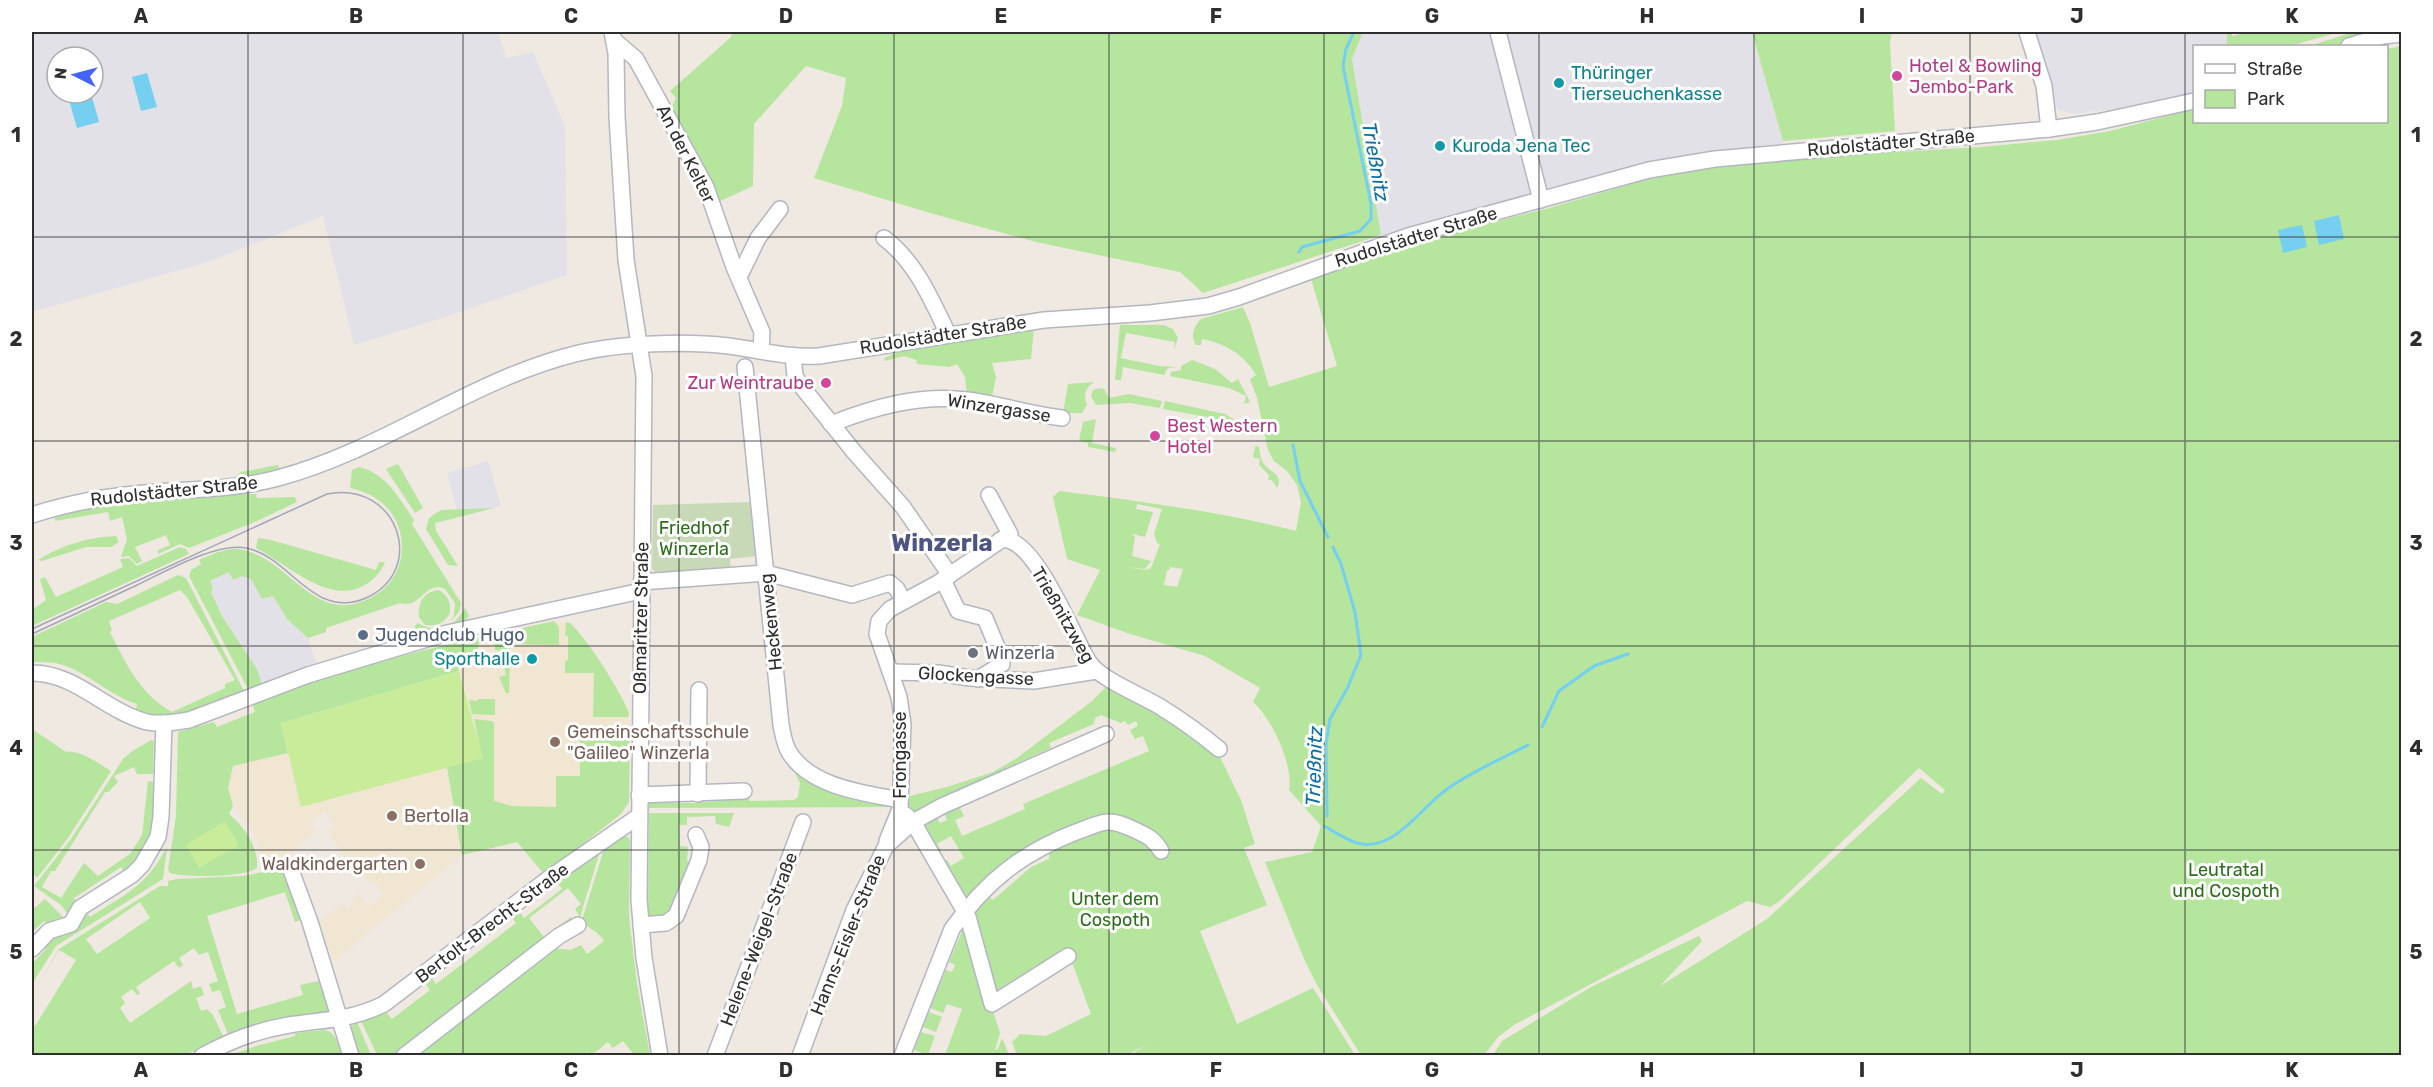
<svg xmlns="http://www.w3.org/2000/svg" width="2433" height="1087" viewBox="0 0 2433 1087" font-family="Rubik,sans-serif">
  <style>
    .industrial { fill: #e3e1e8; fill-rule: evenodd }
    .education { fill: #f0e6d1 }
    .green { fill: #b6e59e; fill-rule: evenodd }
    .cemetery { fill: #c8d9b8 }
    .pitch { fill: #c9ec9a }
    .water { fill: #75cff0 }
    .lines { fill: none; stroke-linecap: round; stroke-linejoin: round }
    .stream { stroke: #75cff0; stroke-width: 3 }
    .minor-casing { stroke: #b4b7c1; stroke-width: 18 }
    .minor { stroke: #fff; stroke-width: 15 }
    .tram { stroke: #a3a6b8; stroke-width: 1.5 }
    .grid { fill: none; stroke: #2e2e2e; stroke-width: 1.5; stroke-opacity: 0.55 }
    .hotel-dot { fill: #d1479c; stroke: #fff; stroke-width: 2 }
    .culture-dot { fill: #0f9aa8; stroke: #fff; stroke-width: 2 }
    .service-dot { fill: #5c6f8a; stroke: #fff; stroke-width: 2 }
    .worship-dot { fill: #6b7280; stroke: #fff; stroke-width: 2 }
    .education-dot { fill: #8d6e63; stroke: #fff; stroke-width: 2 }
    .labels { text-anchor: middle; stroke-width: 6; stroke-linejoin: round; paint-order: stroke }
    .hotel-label { font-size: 18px; fill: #b23c85; stroke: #fff; text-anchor: start }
    .culture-label { font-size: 18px; fill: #0d838f; stroke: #fff; text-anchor: start }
    .street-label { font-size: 18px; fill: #2e2e2e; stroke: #fff }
    .park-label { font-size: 18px; fill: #2c6e1b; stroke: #fff }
    .service-label { font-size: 18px; fill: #4e5e75; stroke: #fff; text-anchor: start }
    .worship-label { font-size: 18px; fill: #5b616d; stroke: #fff; text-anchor: start }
    .education-label { font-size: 18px; fill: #785e54; stroke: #fff; text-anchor: start }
    .water-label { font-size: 20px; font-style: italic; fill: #0d6fa3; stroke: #fff }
    .district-label { font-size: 24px; font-weight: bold; fill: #4d5680; stroke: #fff }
    .neatline { fill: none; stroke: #2e2e2e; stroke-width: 2 }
    .grid-label { font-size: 20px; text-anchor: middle; font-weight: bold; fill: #2e2e2e }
  </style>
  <rect width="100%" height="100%" fill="#efe9e1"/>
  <g class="industrial">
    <path d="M32 32H498L506 58 533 52 565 126 567 275 442 318 354 345 323 216 211 261 32 312ZM57 57H93V93H57Z"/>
    <path d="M1363 32H1752L1785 147 1732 152 1382 240 1352 59Z"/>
    <path d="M2031 32H2227V46H2194V96L2136 106 2073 114 2059 110 2051 100Z"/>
    <path d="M488 461 501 506 459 517 447 473Z"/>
    <path d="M230 572 251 579 273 596 287 619 308 638 317 666 262 685 257 669 222 615 211 591 210 581Z"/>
  </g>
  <path class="education" d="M554 621 570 623 579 633 626 705 629 713 630 731 629 802 621 814 544 874 517 842 462 855 333 962 319 921 342 905 349 909 354 897 359 893 368 907 384 896 375 882 370 884 353 859 347 862 328 831 335 826 325 811 310 821 316 832 297 844V849L276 862 265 865 253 832 233 806 228 788 233 766 288 753 301 807 484 757 452 642Z"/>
  <g class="green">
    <path d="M733 32H1363L1352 59 1381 235 1203 293 1180 272 1036 242 937 215 814 178 842 106 846 78 806 66 754 124 753 186 718 202 672 107 676 98 670 91 730 38Z"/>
    <path d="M1752 32H1892L1890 42 1895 131 1783 141Z"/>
    <path d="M2227 32H2232V36L2249 32H2340L2289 46H2227Z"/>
    <path d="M2354 32H2386L2333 46H2309Z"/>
    <path d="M2401 46V1055H1493L1502 1041 1591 987 1699 936 1702 941 1660 986 1767 919 1921 778 1942 794 1945 790 1919 768 1781 900 1770 907 1747 901 1514 1025 1498 1037 1484 1055H1361L1317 985 1304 959 1265 862 1312 852 1321 826 1289 790C1294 767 1272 718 1253 702L1260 688 1205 656 1130 634 1077 615 1100 570 1067 559 1053 497 1059 491C1138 501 1219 511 1296 531L1301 502 1297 485 1287 471 1274 461 1268 450 1257 398 1250 379 1256 375C1245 355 1224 343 1202 339L1201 345H1196C1190 336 1194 326 1201 319L1243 307 1250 323 1269 387 1337 366 1311 279 1399 246 1549 208 1649 179 1697 169 1750 161 1981 147 2057 140 2110 131 2194 109V122H2386L2387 49ZM1137 504 1162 509 1154 534 1157 543 1160 544 1151 568 1145 570 1126 567 1145 569 1151 561 1132 556 1135 537 1132 534 1145 537 1153 512 1136 509ZM1170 567 1183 569 1177 587 1164 585 1167 570H1169Z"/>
    <path d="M1120 325H1164L1173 329 1178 338 1174 350 1175 342 1126 333 1121 358 1159 366 1177 367 1168 368 1164 375 1123 367 1121 380H1115Z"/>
    <path d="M1034 327 1031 359 992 363 996 377 992 397 967 393 965 377 957 364 950 367 917 364 916 360 904 356 885 361 884 358 903 350Z"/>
    <path d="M1192 360 1215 369 1232 383 1238 379 1250 402 1244 404 1246 396 1229 388 1170 376 1171 372 1181 370V366Z"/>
    <path d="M1094 382C1085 388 1083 396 1087 405L1082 413H1063L1068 384Z"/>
    <path d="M1099 388 1104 389 1109 398 1129 394 1162 401 1160 408 1130 403 1096 405 1091 396 1093 390Z"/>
    <path d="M1165 401 1225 414 1246 427 1253 419 1255 430C1237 443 1223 422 1206 417 1192 414 1178 412 1163 409Z"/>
    <path d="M1096 419 1092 443 1116 448 1115 452 1088 447V443L1079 441 1083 422Z"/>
    <path d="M1255 446 1259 447C1260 451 1260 457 1262 461 1267 472 1285 473 1277 488L1272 480H1268L1269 475 1259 465 1260 459 1253 457Z"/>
    <path d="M398 464 423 508 415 513 386 469Z"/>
    <path d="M278 465 279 467 276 472 236 479V476L241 472Z"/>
    <path d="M359 467C387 474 399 498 414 520L412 524 461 603 459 612 450 622 454 615 455 603 445 589C424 580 421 610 400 603L326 628V632L308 638 287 619 273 596 262 599 251 579 242 576 233 580 229 572 210 581 213 588 211 592 222 616 257 669 262 685 249 691 189 576 191 570 201 564 199 560C214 553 231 545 248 551 295 566 319 631 377 594 392 585 402 566 402 548 402 515 380 494 350 488L352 470Z"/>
    <path d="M225 494H256L257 498 295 497 297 502 257 521 189 548 180 544 158 554V550L170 545 166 535 135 547 142 561 137 564 129 556 121 557 127 539 122 517 110 521 108 512 55 521V514C111 502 168 497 225 494Z"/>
    <path d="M494 508 435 523 436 531 458 566 448 565 426 529 429 518 441 510Z"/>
    <path d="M116 536 119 542 111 547H86L42 561 38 560C62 545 89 537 116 536Z"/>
    <path d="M258 538 271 540 376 570 379 562H385C381 572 373 581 363 586 328 605 286 563 256 548Z"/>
    <path d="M180 547 186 549 189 554 32 626V610L46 600 40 579 45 577 56 597 123 567 120 559 129 558 137 566Z"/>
    <path d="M178 575 186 578 245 693C204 709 180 724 135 713L137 704C108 695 86 670 56 663 48 662 39 662 32 662V637L106 602 117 604ZM180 590 187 597 235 680 225 684V688L172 712C140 694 126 664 110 632L112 630 109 621Z"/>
    <path d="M438 590C448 594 451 603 450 613 444 623 437 627 425 625L419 617C417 603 424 592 438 590Z"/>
    <path d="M465 608 469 616 461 625 403 642 401 639 412 632 417 623C439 634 452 630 465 608Z"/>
    <path d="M554 621 559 627V645L510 644 509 693H506L499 677 506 675 503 661 496 662V660H500L501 651 495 650V634Z"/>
    <path d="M566 622 570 623C588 640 620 690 629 713L628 717H593L594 673H565V661L568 660V636H565Z"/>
    <path d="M485 636 486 643 478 644V653L486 655H472V661H459L457 663 459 671 281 723 288 753 233 766 228 788 233 806 229 814C244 826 259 848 257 868 245 877 186 878 170 873L168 870 176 816 178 732 214 722 217 727 255 712 253 706 255 702C331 674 407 653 485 636Z"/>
    <path d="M1108 685 1141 702 1219 755 1241 800 1255 844 1244 848 1267 905 1200 931 1237 1024 1313 988 1355 1055H1130L1150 1043 1127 1055H1017L1012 1042 1020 1034 1046 1036 1091 1014 1070 957 998 1004 972 916 988 896 993 900 1031 867 1049 859V846L1113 817 1028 846 966 902 943 860H947L951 866 964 858 951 836 937 844 941 850 939 853 919 828 937 817 940 823 947 820 944 813 959 806 964 816 955 820 962 836 1025 809 1023 804 1149 751 1143 736 1135 739 1130 730 1138 726 1136 721 1128 725 1125 721 1121 723 1101 715 1095 718 1094 724 1049 743 1051 748 1006 768 1007 771 914 816 907 814 905 797 947 787 993 772 1017 758 1092 701Z"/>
    <path d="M478 699H495V715L472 714 469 700 477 701Z"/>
    <path d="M474 719 491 721 494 723V801L512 806 556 807V776H580V736H590L591 725 627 726 630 731 629 802 621 814 544 874 517 842 462 855 447 767 482 758Z"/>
    <path d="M32 729 66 752C81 750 98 763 111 771L68 838 37 878 32 872Z"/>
    <path d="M151 740 154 741 153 774H137L134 767 114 776 118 782 108 792H105L55 871H51L42 887 61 898 84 863 98 876 131 853 142 835 148 781H151L156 786 153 831 147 848 126 873 121 867 74 898 78 905 71 918 61 905 34 886 71 839 123 759 131 752Z"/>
    <path d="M792 767 890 803 893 807 649 808V800L654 803H693L749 798 750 801 794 800 798 797 800 783Z"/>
    <path d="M649 813H734L729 827 716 824 715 816 687 817V825H679L680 846 688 847 687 861 694 864 693 867 688 865 685 871 691 874 672 915 651 918 648 913Z"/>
    <path d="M622 836 628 837 630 840 629 917 637 984 650 1055H634L623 1041 613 1048 608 1042 593 1054 594 1055H590L587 1052 581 1056H408L554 948 570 950 581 945 587 954 604 941C598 931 588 929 582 920L604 849Z"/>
    <path d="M167 847 163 879 56 946 32 984V964L46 949 41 943 87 912 90 917C126 894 146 886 167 847Z"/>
    <path d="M601 848 580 917 575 909 581 904 568 888 529 918 544 937 571 917 572 920 400 1055H377L361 1021 386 1012 392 1019 430 990 424 982 430 976 436 984 516 923 511 916 518 910 524 918 562 889 556 881Z"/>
    <path d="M278 869 288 871 303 919 295 922 285 892 207 916 237 1014 303 995 300 985 319 981 324 984 329 1012 263 1023 228 1034 218 1010 226 1007 220 990 212 992 209 984 218 981 208 952 199 955 194 948 179 958 183 965 179 968 174 961 136 987 140 994 137 995 132 989 121 997 125 1003 120 1008 130 1023 191 981 193 989 201 986 204 995 196 998 201 1011 207 1009 213 1015 223 1036 186 1055 32 1056V1024L35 1026 76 960 59 950 32 994 59 949 160 886H168V881L177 879 243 876ZM140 902 150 918 97 954 86 939Z"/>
    <path d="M45 899 67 921 49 926 44 921 32 932V910Z"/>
    <path d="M965 924 1000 1033 995 1050 998 1049 1002 1038 1009 1055H945L962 1009 947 1004 943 1013 930 1008 946 970 952 972 955 965 949 962Z"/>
    <path d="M929 1012 942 1017 936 1032 923 1027Z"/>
    <path d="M357 1022 371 1055H356L349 1029Z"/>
    <path d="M324 1030C336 1031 338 1045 342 1055H231L256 1046 295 1036V1033Z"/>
    <path d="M921 1032 935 1036 928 1055 914 1050Z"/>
  </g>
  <path class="cemetery" d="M753 502 757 556 730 559 731 570 658 576 652 568 653 505Z"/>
  <g class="pitch">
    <path d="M459 671 483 758 301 807 281 723Z"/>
    <path d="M225 821 239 845 199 868 186 845Z"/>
  </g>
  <g class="water">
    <path d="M147 73 157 107 141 111 132 77Z"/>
    <path d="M67 93H91L99 122 77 128Z"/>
    <path d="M2339 215 2344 239 2319 245 2314 221Z"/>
    <path d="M2302 225 2307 247 2283 253 2278 230Z"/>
  </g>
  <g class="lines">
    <g class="stream">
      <path d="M1299 252 1302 247 1360 231 1371 219V204L1343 66 1346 49 1354 32"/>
      <path d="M1293 445 1300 481 1328 537"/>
      <path d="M1542 727 1559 691 1594 666 1628 654"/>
      <path d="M1327 816 1326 744 1330 719 1347 689 1361 655 1355 612 1341 564 1333 547"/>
      <path d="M1324 826C1335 832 1345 839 1357 843 1394 853 1420 808 1446 790 1470 772 1501 759 1528 745"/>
    </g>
    <defs>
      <g id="minor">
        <path d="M612 32 616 53 617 117 626 260 644 376 639 900 644 958 660 1056"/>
        <path d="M1498 32 1541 200"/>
        <path d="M2027 32 2044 86 2049 129"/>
        <path d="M615 41 636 59 706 187 734 267 762 332 761 351"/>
        <path d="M2349 46 2383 36 2402 34"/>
        <path d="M884 238C916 262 931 299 948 334"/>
        <path d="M739 277 758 238 780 209"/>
        <path d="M793 356 795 376 802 387 855 453 903 507 950 575"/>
        <path d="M745 367 781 725C783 734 784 744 789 752 810 787 864 793 900 800"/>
        <path d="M831 424C874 407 920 394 967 400 999 404 1030 414 1062 418"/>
        <path d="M32 515C72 502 113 495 156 492 197 489 238 489 278 478 384 450 473 378 579 353 621 343 685 341 729 346 759 350 788 358 819 356L1044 320 1150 313 1208 306 1239 297 1408 236 1649 170 1715 159 2049 129 2097 122 2194 101"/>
        <path d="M1000 540C1033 531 1074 639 1089 662 1101 680 1139 694 1159 706 1180 719 1200 733 1219 749"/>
        <path d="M943 580 958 611 985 618 1002 659V664L978 679"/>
        <path d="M641 582 766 573 852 595 890 583 897 589 903 601"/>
        <path d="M891 672 938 673 970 678 1034 681 1096 671"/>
        <path d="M32 673C76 673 105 711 147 722 161 725 176 722 189 720L308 675 447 633 641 591"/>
        <path d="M698 794 699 690"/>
        <path d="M639 795 744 791"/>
        <path d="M906 815 913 822 968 917 992 1004 1068 956"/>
        <path d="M887 841 900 809 903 724 899 697 877 634 879 621 890 609 938 583 1010 534 989 495"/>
        <path d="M291 870 310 922 351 1056"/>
        <path d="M641 925 666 923 676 916 699 860 701 847 696 835"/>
        <path d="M32 949 49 931 71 924 80 908 132 875 142 865 158 837 161 817 164 723"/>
        <path d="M202 1056C229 1041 258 1030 289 1025 326 1019 349 1021 384 1004L548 879 639 816"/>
        <path d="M404 1056 559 936 578 925"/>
        <path d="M715 1056 803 822"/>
        <path d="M800 1056 854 910 886 846 913 822 942 806 1106 734"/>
        <path d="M902 1056 952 929C986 881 1022 853 1076 832 1085 829 1097 823 1107 822 1117 821 1128 827 1137 831 1148 836 1155 840 1161 851"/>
      </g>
    </defs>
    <use href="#minor" class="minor-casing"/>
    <use href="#minor" class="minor"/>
    <path class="tram" d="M32 629 327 494C398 480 428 570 366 598 313 621 290 556 246 548 216 542 163 573 135 586 101 602 66 618 32 634"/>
  </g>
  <path class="grid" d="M248 32V1056M463 32V1056M679 32V1056M894 32V1056M1109 32V1056M1324 32V1056M1539 32V1056M1754 32V1056M1970 32V1056M2185 32V1056M32 237H2402M32 441H2402M32 646H2402M32 850H2402"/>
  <g class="hotel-dot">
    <circle cx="1897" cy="76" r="6"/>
    <circle cx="826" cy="383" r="6"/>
    <circle cx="1155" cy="436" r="6"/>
  </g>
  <g class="culture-dot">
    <circle cx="1559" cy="83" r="6"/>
    <circle cx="1440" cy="146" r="6"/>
    <circle cx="532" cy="659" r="6"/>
  </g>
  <circle class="service-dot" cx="363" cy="635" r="6"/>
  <circle class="worship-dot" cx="973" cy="653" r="6"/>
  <g class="education-dot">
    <circle cx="555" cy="742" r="6"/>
    <circle cx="392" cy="816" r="6"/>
    <circle cx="420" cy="864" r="6"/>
  </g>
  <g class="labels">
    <g class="hotel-label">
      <text x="1909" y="72">Hotel &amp; Bowling<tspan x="1909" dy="21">Jembo-Park</tspan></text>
      <text x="814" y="389" text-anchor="end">Zur Weintraube</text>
      <text x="1167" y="432">Best Western<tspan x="1167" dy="21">Hotel</tspan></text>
    </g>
    <g class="culture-label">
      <text x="1571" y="79">Thüringer<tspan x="1571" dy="21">Tierseuchenkasse</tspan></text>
      <text x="1452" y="152">Kuroda Jena Tec</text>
      <text x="520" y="665" text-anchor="end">Sporthalle</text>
    </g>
    <g class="street-label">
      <text transform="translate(1891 143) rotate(-5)" y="6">Rudolstädter Straße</text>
      <text transform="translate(686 154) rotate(63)" y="6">An der Kelter</text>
      <text transform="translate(1416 237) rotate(-17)" y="6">Rudolstädter Straße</text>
      <text transform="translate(943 335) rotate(-9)" y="6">Rudolstädter Straße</text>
      <text transform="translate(999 408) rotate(9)" y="6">Winzergasse</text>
      <text transform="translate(174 491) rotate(-6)" y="6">Rudolstädter Straße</text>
      <text transform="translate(1063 615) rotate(60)" y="6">Trießnitzweg</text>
      <text transform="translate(641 618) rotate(-89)" y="6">Oßmaritzer Straße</text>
      <text transform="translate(771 622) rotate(-96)" y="6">Heckenweg</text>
      <text transform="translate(976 676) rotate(3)" y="6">Glockengasse</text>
      <text transform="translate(900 755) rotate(-90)" y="6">Frongasse</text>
      <text transform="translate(492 923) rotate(-37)" y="6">Bertolt-Brecht-Straße</text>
      <text transform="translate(848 935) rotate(-68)" y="6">Hanns-Eisler-Straße</text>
      <text transform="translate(759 939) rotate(-69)" y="6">Helene-Weigel-Straße</text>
    </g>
    <g class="park-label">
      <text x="694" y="534">Friedhof<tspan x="694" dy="21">Winzerla</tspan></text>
      <text x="2226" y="876">Leutratal<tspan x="2226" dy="21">und Cospoth</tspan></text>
      <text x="1115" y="905">Unter dem<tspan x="1115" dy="21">Cospoth</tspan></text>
    </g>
    <g class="service-label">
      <text x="375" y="641">Jugendclub Hugo</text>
    </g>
    <g class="worship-label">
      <text x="985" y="659">Winzerla</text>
    </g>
    <g class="education-label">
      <text x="567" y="738">Gemeinschaftsschule<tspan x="567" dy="21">"Galileo" Winzerla</tspan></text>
      <text x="404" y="822">Bertolla</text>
      <text x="408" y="870" text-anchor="end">Waldkindergarten</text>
    </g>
    <g class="water-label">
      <text transform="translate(1376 162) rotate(80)" y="7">Trießnitz</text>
      <text transform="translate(1314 766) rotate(-88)" y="7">Trießnitz</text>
    </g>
    <g class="district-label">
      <text x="942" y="551">Winzerla</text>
    </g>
  </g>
  <rect width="2433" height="1087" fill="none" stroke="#ffffff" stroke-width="66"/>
  <rect x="2193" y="45" width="195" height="78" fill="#ffffff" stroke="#ababab" stroke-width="1.5"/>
  <rect x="2205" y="64" width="30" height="9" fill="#ffffff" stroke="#ababab" stroke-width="1.5"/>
  <text x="2247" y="75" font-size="18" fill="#2e2e2e">Straße</text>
  <rect x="2205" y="90" width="30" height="18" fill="#b6e59e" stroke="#ababab" stroke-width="1.5"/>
  <text x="2247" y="105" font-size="18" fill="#2e2e2e">Park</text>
  <g transform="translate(75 75) rotate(276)"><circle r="28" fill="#ffffff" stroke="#ababab" stroke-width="1.5"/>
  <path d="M0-4.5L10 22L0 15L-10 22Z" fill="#4264fb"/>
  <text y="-9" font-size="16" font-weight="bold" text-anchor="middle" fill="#2e2e2e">N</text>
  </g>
  <rect x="33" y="33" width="2367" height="1021" class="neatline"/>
  <g class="grid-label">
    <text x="141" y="23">A</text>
    <text x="356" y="23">B</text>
    <text x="571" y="23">C</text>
    <text x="786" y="23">D</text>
    <text x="1001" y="23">E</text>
    <text x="1216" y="23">F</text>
    <text x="1432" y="23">G</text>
    <text x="1647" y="23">H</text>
    <text x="1862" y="23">I</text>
    <text x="2077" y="23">J</text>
    <text x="2292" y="23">K</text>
    <text x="16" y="142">1</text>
    <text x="2416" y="142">1</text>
    <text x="16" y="346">2</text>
    <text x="2416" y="346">2</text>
    <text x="16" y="550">3</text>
    <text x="2416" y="550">3</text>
    <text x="16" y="755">4</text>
    <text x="2416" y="755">4</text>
    <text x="16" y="959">5</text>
    <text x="2416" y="959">5</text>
    <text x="141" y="1077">A</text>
    <text x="356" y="1077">B</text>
    <text x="571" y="1077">C</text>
    <text x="786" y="1077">D</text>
    <text x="1001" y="1077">E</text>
    <text x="1216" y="1077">F</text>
    <text x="1432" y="1077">G</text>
    <text x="1647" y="1077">H</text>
    <text x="1862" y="1077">I</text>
    <text x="2077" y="1077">J</text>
    <text x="2292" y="1077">K</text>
  </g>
</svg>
